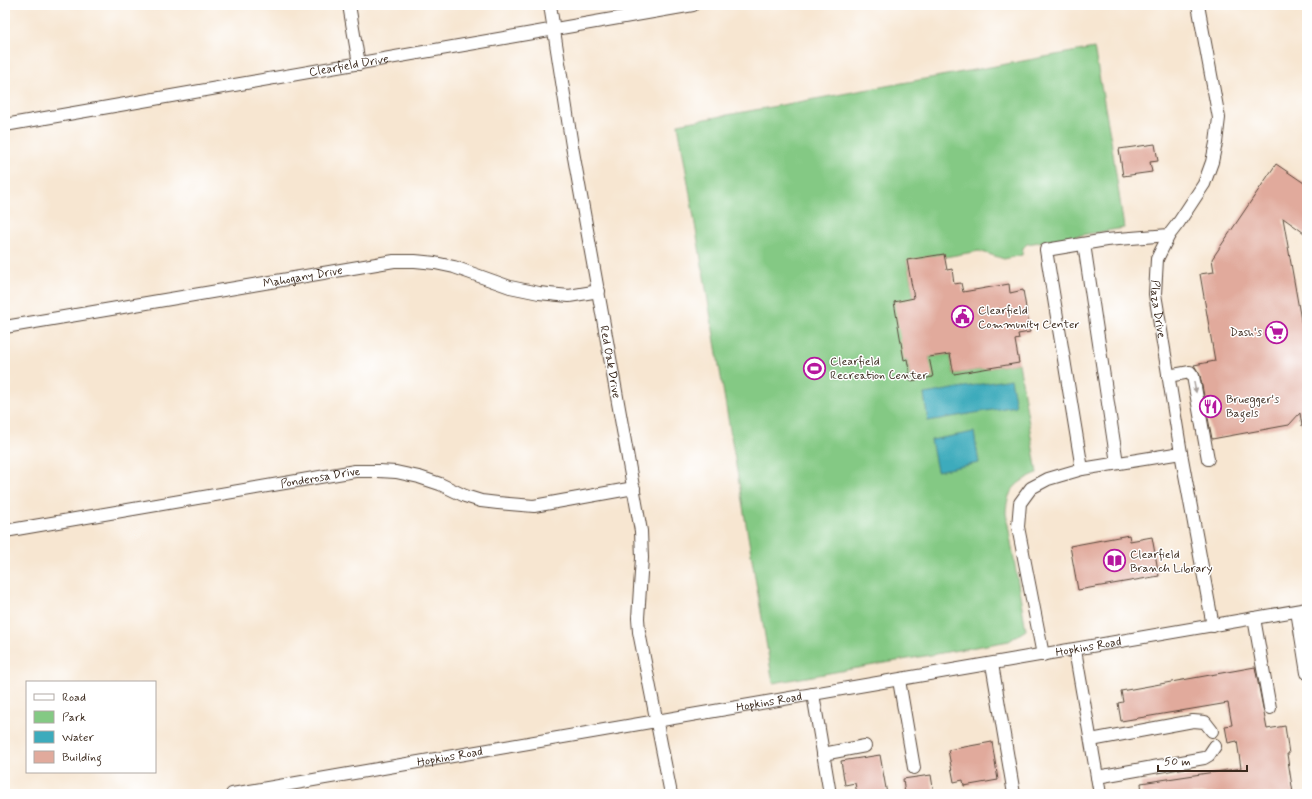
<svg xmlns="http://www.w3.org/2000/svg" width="1312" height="799" viewBox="0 0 1312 799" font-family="Mynerve,sans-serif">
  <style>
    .green { fill: #84c984; stroke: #607a51 }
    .water { fill: #3dabbc; stroke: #3c6a6d }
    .building { fill: #e1aa9c }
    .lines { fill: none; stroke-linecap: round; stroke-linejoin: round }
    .minor-casing { stroke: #574639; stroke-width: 14 }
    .minor { stroke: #fff; stroke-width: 12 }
    .oneway { fill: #a79f9a }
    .labels { text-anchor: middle; stroke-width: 3; stroke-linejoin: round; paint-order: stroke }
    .street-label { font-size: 12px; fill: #3b2a1e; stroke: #fff }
    .poi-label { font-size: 12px; fill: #3b2a1e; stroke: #fff; text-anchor: start }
  </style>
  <rect width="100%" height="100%" fill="#fff"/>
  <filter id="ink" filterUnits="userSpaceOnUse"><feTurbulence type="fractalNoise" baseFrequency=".025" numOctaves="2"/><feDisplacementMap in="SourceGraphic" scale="8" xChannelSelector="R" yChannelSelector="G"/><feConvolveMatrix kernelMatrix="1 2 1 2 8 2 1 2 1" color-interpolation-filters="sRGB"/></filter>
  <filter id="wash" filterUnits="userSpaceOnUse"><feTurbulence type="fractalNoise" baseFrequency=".012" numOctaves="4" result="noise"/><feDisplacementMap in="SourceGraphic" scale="16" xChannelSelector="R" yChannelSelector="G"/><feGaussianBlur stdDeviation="0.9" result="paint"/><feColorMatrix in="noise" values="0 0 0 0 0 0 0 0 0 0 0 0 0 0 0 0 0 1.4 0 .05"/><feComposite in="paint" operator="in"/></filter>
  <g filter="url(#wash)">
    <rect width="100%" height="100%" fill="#f7e6d1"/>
    <path class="green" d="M1094 48 1111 140 1124 228 1027 244 1023 248 1022 255 1004 259 979 251 945 257 944 254 907 261 914 298 904 360 907 359 911 381 932 377 929 357 950 354 954 374 1019 363 1037 473C1017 482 1007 489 1006 513L1026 630 1009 641 773 683 678 124Z"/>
    <g class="water">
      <path d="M1011 379 1016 406 928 421 924 394Z"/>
      <path d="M974 432 979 463 937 471 931 440Z"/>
    </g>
    <g id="blocks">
      <g class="building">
        <path d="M1155 144 1158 161 1150 162 1152 172 1123 176 1119 149Z"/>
        <path d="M1276 164 1307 185V235L1283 218 1305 343H1307V426H1302L1300 413 1289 425 1212 439 1200 375 1194 365 1215 361 1200 274 1214 272 1212 259Z"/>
        <path d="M944 254 947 270 952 269 954 284 961 283 963 292 1009 284 1010 293 1023 290 1030 332 1018 334 1019 339 1015 340 1019 363 954 374 950 354 929 357 933 377 911 381 907 359 904 360 894 302 914 298 907 260Z"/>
        <path d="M1129 535 1130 541 1152 537 1159 576 1078 590 1070 546Z"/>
        <path d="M1255 667 1267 729 1285 726 1289 754H1287L1293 793 1285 794H1142L1141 783 1241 768 1237 741 1228 743 1225 726 1232 725 1228 703 1121 721 1118 703 1123 702 1121 691Z"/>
        <path d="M992 742 998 780 964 786 963 780 954 782 948 750Z"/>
        <path d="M880 755 887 794H857L855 783 845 785 841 761Z"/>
        <path d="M931 775 934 794H905L903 779Z"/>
      </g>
    </g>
  </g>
  <g filter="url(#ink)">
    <use href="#blocks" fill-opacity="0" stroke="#574639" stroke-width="1"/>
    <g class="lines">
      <defs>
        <g id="minor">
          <path d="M349 5 359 64"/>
          <path id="s1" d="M550 5 572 146 641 531 642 558 638 618 639 632 671 794"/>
          <path id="s2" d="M1198 5 1219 118 1216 143 1212 162 1204 184 1179 222 1169 235 1157 259 1155 294 1181 453 1213 626"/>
          <path id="s3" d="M5 125 693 5"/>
          <path d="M1169 235 1106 240 1046 250 1082 469 1181 453"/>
          <path d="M1084 244 1117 463"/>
          <path id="s4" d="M5 327 394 261H415L435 263 454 267 510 287 539 293 569 296 599 291"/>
          <path d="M1168 376 1190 372 1193 376 1208 459"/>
          <path id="s5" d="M5 531 355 471H379L396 472 419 477 440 484 465 496 481 501 498 503 534 506 634 488"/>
          <path d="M1297 611 1307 673"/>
          <path d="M1254 618 1270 708"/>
          <path d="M1075 650 1100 794"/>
          <path d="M1043 655 1018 527 1020 503 1031 488 1048 479 1082 469"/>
          <path d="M992 664 1014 794"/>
          <path d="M899 680 914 768"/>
          <path d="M813 694 830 794"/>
          <path d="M1091 740 1193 721 1205 722 1212 731"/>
          <path d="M823 754 865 746"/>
          <path d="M1097 777 1204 758 1209 755 1215 746"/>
          <path id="s6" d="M232 794 1307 609"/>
        </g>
      </defs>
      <use href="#minor" class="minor-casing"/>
      <use href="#minor" class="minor"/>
    </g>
    <defs><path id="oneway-solid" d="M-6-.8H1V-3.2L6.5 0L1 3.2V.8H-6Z"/></defs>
    <use class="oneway" href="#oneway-solid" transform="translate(1195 387) rotate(79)"/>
  </g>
  <defs>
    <symbol id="civic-ring" viewBox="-11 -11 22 22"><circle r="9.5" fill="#fff" stroke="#b5179e" stroke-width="1.5"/><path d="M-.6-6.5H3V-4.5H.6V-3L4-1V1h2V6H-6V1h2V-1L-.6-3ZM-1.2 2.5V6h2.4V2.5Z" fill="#b5179e"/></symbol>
    <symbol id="supermarket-ring" viewBox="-11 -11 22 22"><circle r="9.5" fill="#fff" stroke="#b5179e" stroke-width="1.5"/><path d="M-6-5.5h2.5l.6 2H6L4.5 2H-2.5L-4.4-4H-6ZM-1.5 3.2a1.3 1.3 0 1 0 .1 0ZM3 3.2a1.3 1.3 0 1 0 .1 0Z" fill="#b5179e"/></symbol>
    <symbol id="stadium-ring" viewBox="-11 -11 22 22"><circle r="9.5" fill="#fff" stroke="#b5179e" stroke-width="1.5"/><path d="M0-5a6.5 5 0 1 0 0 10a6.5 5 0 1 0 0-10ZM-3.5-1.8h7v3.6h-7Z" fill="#b5179e"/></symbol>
    <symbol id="restaurant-ring" viewBox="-11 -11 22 22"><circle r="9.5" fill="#fff" stroke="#b5179e" stroke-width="1.5"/><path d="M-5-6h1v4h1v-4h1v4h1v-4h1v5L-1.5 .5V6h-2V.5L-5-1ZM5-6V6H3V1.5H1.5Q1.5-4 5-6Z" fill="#b5179e"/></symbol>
    <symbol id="library-ring" viewBox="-11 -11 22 22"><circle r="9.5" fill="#fff" stroke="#b5179e" stroke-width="1.5"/><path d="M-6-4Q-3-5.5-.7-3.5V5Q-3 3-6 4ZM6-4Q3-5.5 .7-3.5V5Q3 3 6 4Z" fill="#b5179e"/></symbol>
  </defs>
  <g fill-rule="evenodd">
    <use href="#civic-ring" x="950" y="304" width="25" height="25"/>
    <use href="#supermarket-ring" x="1264" y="320" width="25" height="25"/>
    <use href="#stadium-ring" x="802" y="356" width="25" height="25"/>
    <use href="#restaurant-ring" x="1198" y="394" width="25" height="25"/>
    <use href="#library-ring" x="1102" y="548" width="25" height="25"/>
  </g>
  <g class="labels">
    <g class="street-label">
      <text dy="4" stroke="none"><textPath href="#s3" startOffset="349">Clearfield Drive</textPath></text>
      <text dy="4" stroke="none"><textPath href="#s4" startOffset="302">Mahogany Drive</textPath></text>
      <text dy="4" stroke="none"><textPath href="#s2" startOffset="322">Plaza Drive</textPath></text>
      <text dy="4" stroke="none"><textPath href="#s1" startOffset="362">Red Oak Drive</textPath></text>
      <text dy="4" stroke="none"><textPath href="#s5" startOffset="320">Ponderosa Drive</textPath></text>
      <text dy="4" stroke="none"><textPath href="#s6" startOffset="869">Hopkins Road</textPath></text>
      <text dy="4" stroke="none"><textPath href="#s6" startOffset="545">Hopkins Road</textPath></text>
      <text dy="4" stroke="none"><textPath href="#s6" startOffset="221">Hopkins Road</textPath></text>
    </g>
    <g class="poi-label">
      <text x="978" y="314">Clearfield<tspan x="978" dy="14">Community Center</tspan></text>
      <text x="1262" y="336" text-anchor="end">Dash's</text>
      <text x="830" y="365">Clearfield<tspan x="830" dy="14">Recreation Center</tspan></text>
      <text x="1226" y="403">Bruegger's<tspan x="1226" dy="14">Bagels</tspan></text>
      <text x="1130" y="558">Clearfield<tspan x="1130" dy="14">Branch Library</tspan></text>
    </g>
  </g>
  <rect width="1312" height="799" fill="none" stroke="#fff" stroke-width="20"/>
  <rect x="26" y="681" width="130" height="92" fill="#ffffff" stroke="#b1aaa5"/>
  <rect x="34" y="694" width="20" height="6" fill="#ffffff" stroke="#b1aaa5"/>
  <text x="62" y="701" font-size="12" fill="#3b2a1e">Road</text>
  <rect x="34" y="711" width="20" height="12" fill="#84c984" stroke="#b1aaa5"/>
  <text x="62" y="721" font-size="12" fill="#3b2a1e">Park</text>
  <rect x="34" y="731" width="20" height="12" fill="#3dabbc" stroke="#b1aaa5"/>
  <text x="62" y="741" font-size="12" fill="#3b2a1e">Water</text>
  <rect x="34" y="751" width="20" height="12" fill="#e1aa9c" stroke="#b1aaa5"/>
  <text x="62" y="761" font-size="12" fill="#3b2a1e">Building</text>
  <path d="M1158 765v6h89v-6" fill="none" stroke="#3b2a1e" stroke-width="2"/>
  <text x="1164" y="765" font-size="12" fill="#3b2a1e" stroke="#ffffff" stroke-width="3" paint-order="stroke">50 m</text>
</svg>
